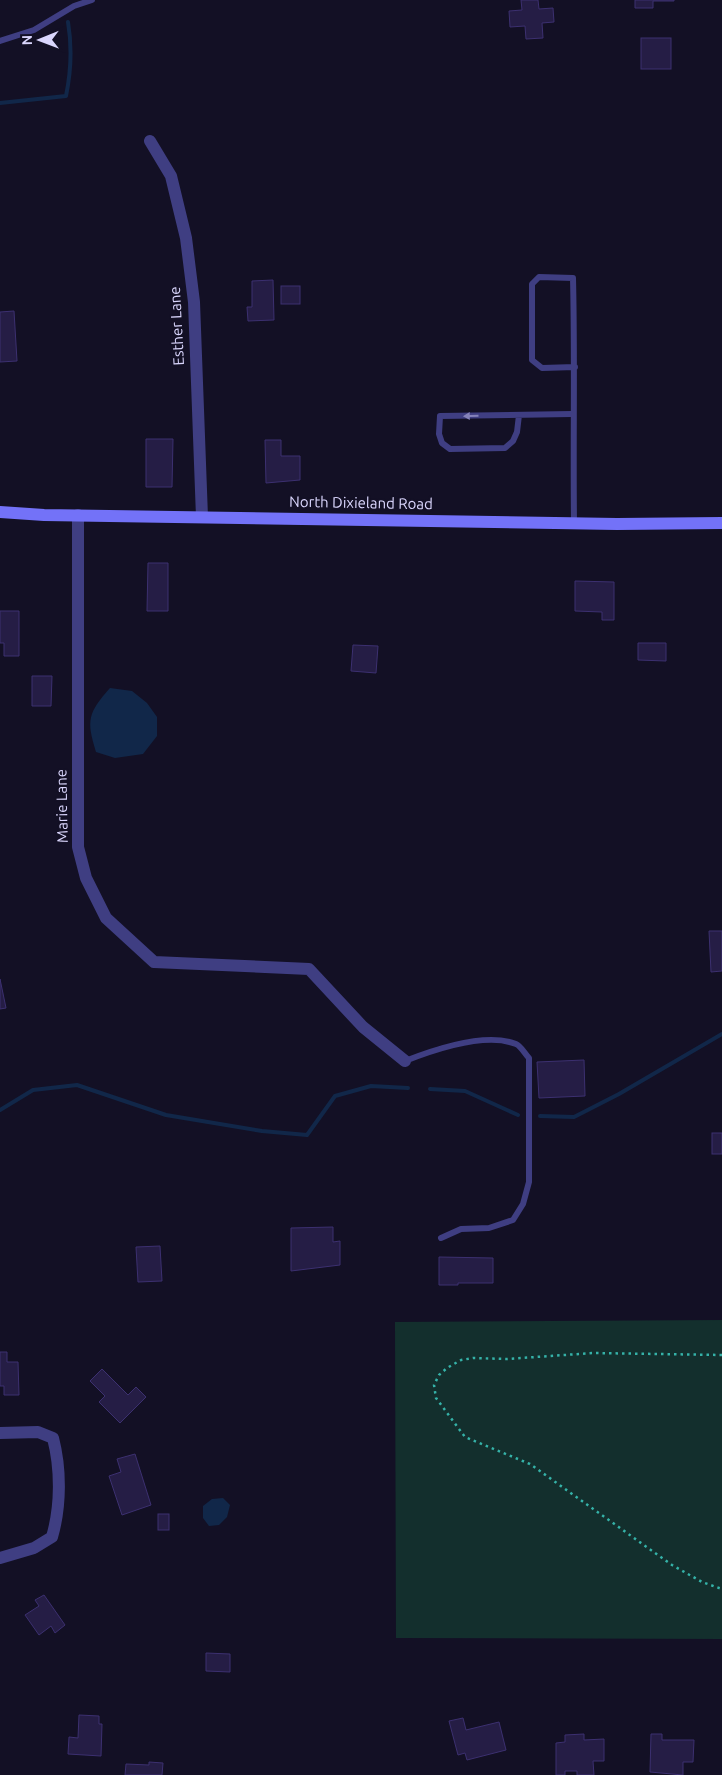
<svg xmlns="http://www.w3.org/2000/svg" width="722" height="1775" viewBox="0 0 722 1775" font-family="Ubuntu,sans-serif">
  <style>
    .green { fill: #132f2d }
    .water { fill: #112749 }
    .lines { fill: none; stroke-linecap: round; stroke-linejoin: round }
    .stream { stroke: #112749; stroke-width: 4 }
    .building { fill: #251d45; stroke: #3c3070 }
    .path { stroke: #35b2a8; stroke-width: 2.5; stroke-dasharray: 2.5 4; stroke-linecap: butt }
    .lane { stroke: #3f3e82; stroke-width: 6 }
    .street { stroke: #3f3e82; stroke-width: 12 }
    .secondary { stroke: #7372f8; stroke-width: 12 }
    .oneway { fill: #8582b9 }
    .labels { text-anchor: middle; stroke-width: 4; stroke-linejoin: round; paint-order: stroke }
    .street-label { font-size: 15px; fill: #dad6fd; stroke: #131025 }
  </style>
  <rect width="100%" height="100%" fill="#131025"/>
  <path class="green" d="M722 1320V1639L396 1638 395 1322Z"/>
  <g class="water">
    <path d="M110 688 132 691 147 703 157 717V736L143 754 115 758 96 752C86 720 88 713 110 688Z"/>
    <path d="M223 1498 230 1505 227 1517 219 1525 209 1526 203 1518V1506L212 1499Z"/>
  </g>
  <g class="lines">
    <g class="stream">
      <path d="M0 103 66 96C71 72 72 46 68 22"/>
      <path d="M430 1089 465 1091 518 1115"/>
      <path d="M0 1110 33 1090 77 1085 166 1115 262 1131 307 1135 335 1096 371 1086 408 1088"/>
      <path d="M540 1116 574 1117 619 1094 722 1034"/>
    </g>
  </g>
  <g class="building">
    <path d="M521 0H538L539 9 553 8 554 22 542 23 543 38 526 39 525 26 510 27 509 11 522 10Z"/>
    <path d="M635 0H674V1H653V8H635Z"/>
    <rect x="641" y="38" width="30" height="31"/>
    <path d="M273 280 274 320 248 321 247 307H252V281Z"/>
    <rect x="281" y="286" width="19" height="18"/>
    <path d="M14 311 17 361 0 362V312Z"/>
    <path d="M146 439H173L172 487H146Z"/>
    <path d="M265 440H281V456H300V480L266 483Z"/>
    <path d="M148 563H168V611H147Z"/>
    <path d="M575 581 614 582V620H602V612L575 611Z"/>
    <path d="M0 611H19V656H4V643H0Z"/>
    <path d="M638 643H666V661L638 660Z"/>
    <path d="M353 645 378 646 376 673 351 671Z"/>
    <path d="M32 676H52L51 706H32Z"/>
    <path d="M709 931H722V971L711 972Z"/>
    <path d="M0 979 6 1008 0 1009Z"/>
    <path d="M584 1060 585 1096 539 1098 537 1062Z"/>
    <rect x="712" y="1133" width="10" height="21"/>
    <path d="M333 1227V1242L340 1241V1265L291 1271V1228Z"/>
    <path d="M160 1246 162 1281 138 1282 136 1247Z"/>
    <path d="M439 1257 493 1258V1283H458V1285H439Z"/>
    <path d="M0 1352H7V1362H18L19 1395H4V1386H0Z"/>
    <path d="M102 1369 128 1395 136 1387 146 1397 120 1423 99 1402 105 1396 90 1381Z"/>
    <path d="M135 1454 151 1505 122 1515 109 1476 121 1472 117 1459Z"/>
    <rect x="158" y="1514" width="11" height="16"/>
    <path d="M44 1595 65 1625 55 1633 51 1626 39 1635 25 1615 39 1606 35 1600Z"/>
    <path d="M206 1653 230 1654V1672L206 1671Z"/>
    <path d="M79 1715 99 1716V1724H102L101 1756 68 1754 69 1737 78 1738Z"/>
    <path d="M463 1718 466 1730 499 1722 506 1750 467 1760 465 1753 458 1755 449 1721Z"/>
    <path d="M584 1734V1740L604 1739V1761H593L594 1775H577V1771H565V1775H556V1743L565 1742V1735Z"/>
    <path d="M651 1734H662V1740H694L693 1762H683V1775L650 1772Z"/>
    <path d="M149 1762 163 1763 162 1775H125L126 1764 149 1765Z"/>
  </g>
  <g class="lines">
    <path class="path" d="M722 1355 593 1353 507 1359 473 1358 461 1360 447 1368 439 1375 434 1385 436 1398 465 1437 530 1464 672 1565 702 1582 722 1589"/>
    <g class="lane">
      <path d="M0 41 34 30 74 6 92 0"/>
      <path d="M519 415 517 432 513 441 505 448 450 449 442 443 439 434 440 416 572 414"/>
      <path d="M574 523C573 441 575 360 573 278L539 277 532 284V360L542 368 575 367"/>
      <path d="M405 1061C433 1050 486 1032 516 1044 521 1046 525 1054 529 1058V1182L523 1204 513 1220 489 1228 461 1229 441 1238"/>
    </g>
    <g class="street">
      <path d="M150 141 171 176 186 238 194 302 202 517"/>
      <path d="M78 515V847L86 878 106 918 154 962 309 969 363 1027 405 1061"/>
      <path d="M0 1433 38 1432 53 1438C61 1469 61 1506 52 1537L34 1548 0 1558"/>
    </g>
    <path class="secondary" d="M0 512 44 515 617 524 722 523"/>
  </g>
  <defs><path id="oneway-solid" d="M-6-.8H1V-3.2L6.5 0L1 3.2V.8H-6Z" transform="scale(1.25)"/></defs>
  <use class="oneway" href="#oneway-solid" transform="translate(471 416) rotate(179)"/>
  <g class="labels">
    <g class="street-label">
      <text transform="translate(177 326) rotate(-93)" y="5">Esther Lane</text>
      <text transform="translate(361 503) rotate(1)" y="5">North Dixieland Road</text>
      <text transform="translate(62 806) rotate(-91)" y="5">Marie Lane</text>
    </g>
  </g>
  <g transform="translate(40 40) rotate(269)" stroke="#131025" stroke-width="4" paint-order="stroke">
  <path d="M0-4L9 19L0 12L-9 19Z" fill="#dad6fd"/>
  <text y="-8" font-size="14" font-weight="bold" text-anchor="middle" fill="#dad6fd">N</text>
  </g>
</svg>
